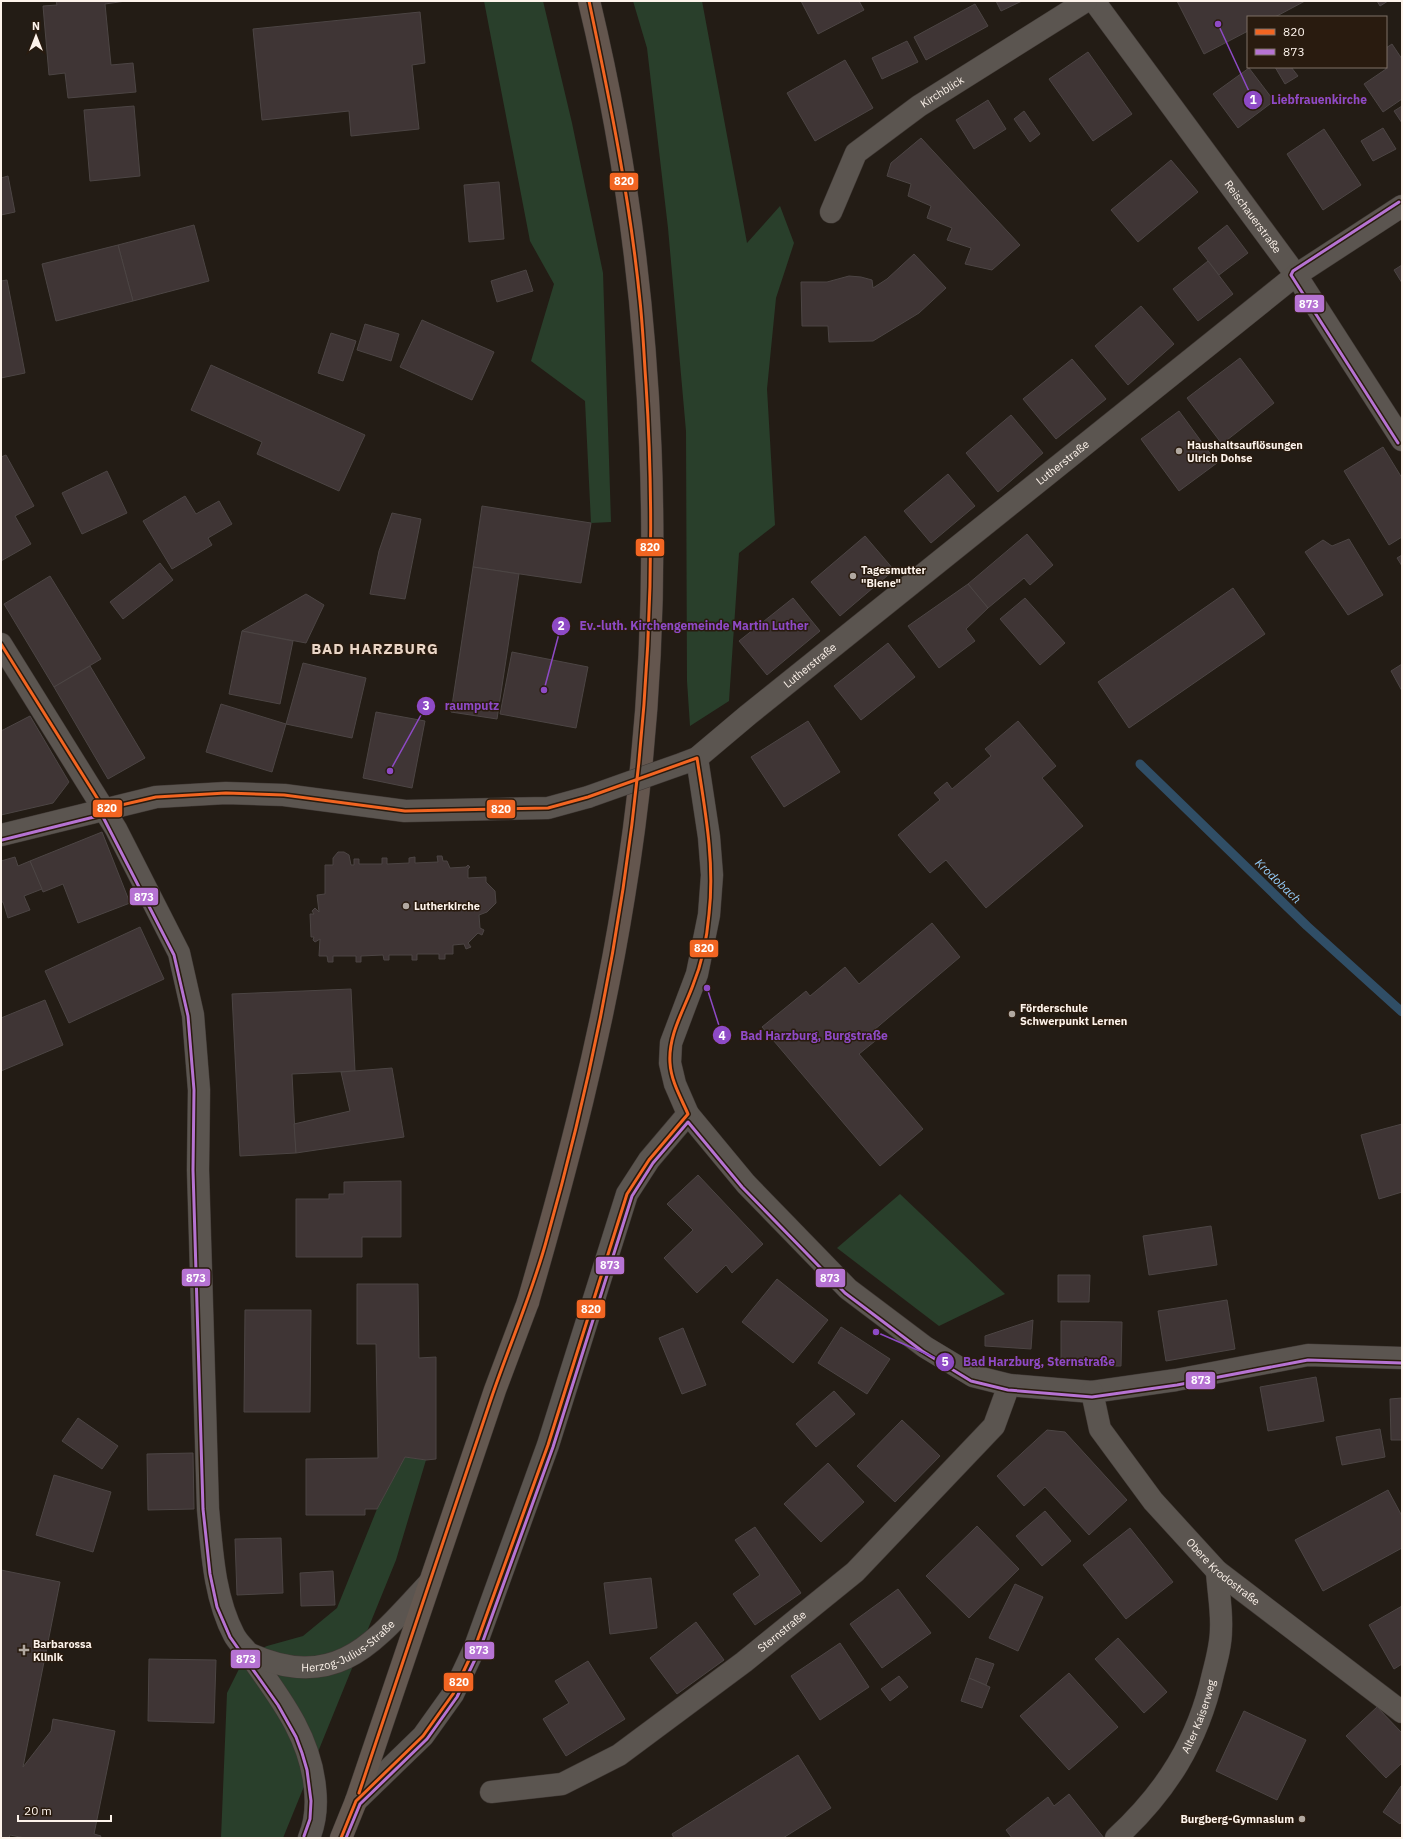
<svg xmlns="http://www.w3.org/2000/svg" width="1403" height="1839" viewBox="0 0 1403 1839" font-family="'IBM Plex Sans',sans-serif">
  <style>
    .green { fill: #293f2b }
    .lines { fill: none; stroke-linecap: round; stroke-linejoin: round }
    .stream { stroke: #304e66; stroke-width: 9 }
    .building { fill: #3f3535; stroke: #4c4544 }
    .minor-casing { stroke: #403935; stroke-width: 23 }
    .primary-casing { stroke: #403935; stroke-width: 23 }
    .trunk-casing { stroke: #403935; stroke-width: 23 }
    .minor { stroke: #5b5550; stroke-width: 22 }
    .primary { stroke: #645850; stroke-width: 22 }
    .trunk { stroke: #64564e; stroke-width: 22 }
    .minor-bridge-casing { stroke: #403935; stroke-width: 23; stroke-linecap: butt }
    .minor-bridge { stroke: #5b5550; stroke-width: 22 }
    .bus-1-casing { stroke: #291b0f; stroke-width: 6 }
    .bus-2-casing { stroke: #291b0f; stroke-width: 6 }
    .bus-1 { stroke: #f26522; stroke-width: 3 }
    .bus-2 { stroke: #b673d3; stroke-width: 3 }
    .poi-dot { fill: #b1a8a0; stroke: #291b0f; stroke-width: 1.5 }
    .labels { text-anchor: middle; stroke-width: 3; stroke-linejoin: round; paint-order: stroke }
    .street-label { font-size: 11px; fill: #fdf3eb; stroke: #291b0f }
    .poi-label { font-size: 11px; font-weight: bold; fill: #fdf3eb; stroke: #291b0f; text-anchor: start }
    .water-label { font-size: 12px; font-style: italic; fill: #93cdfc; stroke: #291b0f }
    .district-label { font-size: 15px; font-weight: bold; letter-spacing: 1px; fill: #ead6c7; stroke: #291b0f }
    .leader { fill: none; stroke: #8e4ac6; stroke-width: 1.5 }
    .callout-dot { fill: #8e4ac6; stroke: #291b0f; stroke-width: 1.5 }
    .mark-label { font-size: 12px; text-anchor: middle; font-weight: bold; fill: #fff }
    .callout-label { font-size: 12px; text-anchor: middle; font-weight: bold; fill: #8e4ac6; stroke: #291b0f; stroke-width: 3; stroke-linejoin: round; paint-order: stroke }
    .line-badge { stroke: #291b0f; stroke-width: 1.5 }
    .badge-label { font-size: 11px; text-anchor: middle; font-weight: bold; fill: #fff }
  </style>
  <rect width="100%" height="100%" fill="#231c15"/>
  <g class="green">
    <path d="M484 1H543L572 123 603 273 611 522 591 523 585 401 531 361 554 284 530 241Z"/>
    <path d="M633 1H702L747 243 780 206 794 243 776 298 767 389 775 525 739 553 729 701 690 726 687 681 686 431 668 228 647 48Z"/>
    <path d="M900 1194 1005 1294 939 1326 837 1248Z"/>
    <path d="M405 1457 426 1460 396 1560 283 1838H221L227 1693 239 1669 250 1654 267 1646 303 1636 337 1608 377 1509Z"/>
  </g>
  <g class="lines">
    <path class="stream" d="M1140 764 1307 926 1402 1012"/>
  </g>
  <g class="building">
    <path d="M56 1H126L105 4 111 65 133 63 136 92 68 98 65 73 49 75 43 6 57 5Z"/>
    <path d="M801 1H859L864 10 818 34Z"/>
    <path d="M996 1H1022L1001 11Z"/>
    <path d="M1177 1H1305L1275 17H1248V31L1204 54Z"/>
    <path d="M1377 1H1388L1380 6Z"/>
    <path d="M975 4 988 26 926 60 914 37Z"/>
    <path d="M420 12 425 63 412 65 419 129 351 136 349 111 262 120 253 29Z"/>
    <path d="M907 41 918 62 882 79 872 58Z"/>
    <path d="M1392 44 1402 59V99L1383 112 1364 84 1386 69V48Z"/>
    <path d="M1088 52 1132 114 1093 141 1049 79Z"/>
    <path d="M845 60 873 108 815 141 787 93Z"/>
    <path d="M1275 67H1291L1298 76 1285 84Z"/>
    <path d="M1249 68 1274 101 1238 128 1213 94Z"/>
    <path d="M988 100 1006 129 974 149 956 120Z"/>
    <path d="M134 106 140 176 90 181 84 110Z"/>
    <path d="M1402 106V123L1394 111Z"/>
    <path d="M1024 111 1040 134 1030 142 1014 119Z"/>
    <path d="M1383 128 1396 149 1373 161 1361 141Z"/>
    <path d="M1324 129 1361 185 1323 210 1287 154Z"/>
    <path d="M921 138 1020 245 992 270 965 264 971 248 947 240 952 228 927 218 931 206 908 196 911 184 887 176 891 163Z"/>
    <path d="M1171 160 1198 192 1138 242 1111 210Z"/>
    <path d="M8 176 15 212 1 215V178Z"/>
    <path d="M499 182 504 239 469 242 464 185Z"/>
    <path d="M194 225 209 281 133 301 118 245Z"/>
    <path d="M1227 225 1248 253 1219 275 1198 248Z"/>
    <path d="M118 245 133 301 56 321 42 264Z"/>
    <path d="M914 254 946 288 919 313 873 341 829 342 828 326H802L801 282H827L849 276 861 277 872 280 873 288 887 279Z"/>
    <path d="M1208 261 1233 294 1198 321 1173 289Z"/>
    <path d="M1402 265V283L1394 270Z"/>
    <path d="M526 270 533 291 497 302 491 281Z"/>
    <path d="M7 280 25 373 1 378V281Z"/>
    <path d="M1141 306 1174 344 1128 385 1095 346Z"/>
    <path d="M422 320 494 352 472 400 400 367Z"/>
    <path d="M365 324 399 334 391 361 357 350Z"/>
    <path d="M331 333 356 341 343 381 318 373Z"/>
    <path d="M1240 358 1274 403 1222 444 1187 398Z"/>
    <path d="M1072 359 1106 399 1056 439 1023 399Z"/>
    <path d="M211 365 365 435 339 491 257 454 262 442 191 410Z"/>
    <path d="M1179 411 1217 463 1179 491 1141 439Z"/>
    <path d="M1011 415 1043 453 998 492 966 453Z"/>
    <path d="M1383 447 1402 478V537L1389 545 1344 471Z"/>
    <path d="M6 455 34 506 15 516 31 544 1 561V457Z"/>
    <path d="M107 471 127 513 82 534 62 493Z"/>
    <path d="M948 474 975 506 931 543 904 511Z"/>
    <path d="M185 496 196 514 219 501 232 524 208 538 212 545 172 569 143 521Z"/>
    <path d="M482 506 591 523 581 583 473 567Z"/>
    <path d="M392 513 421 519 405 599 370 594 379 551Z"/>
    <path d="M1027 534 1053 565 1030 585 1024 578 988 608 968 584Z"/>
    <path d="M865 536 894 570 840 616 811 582Z"/>
    <path d="M1349 539 1383 595 1348 615 1305 552 1323 540 1332 546Z"/>
    <path d="M1402 555V566L1397 558Z"/>
    <path d="M160 563 173 580 123 619 110 602Z"/>
    <path d="M473 567 519 574 497 719 451 712Z"/>
    <path d="M50 576 101 659 54 687 4 604Z"/>
    <path d="M968 584 988 608 966 629 975 641 939 668 908 626Z"/>
    <path d="M1233 588 1265 634 1129 728 1098 682Z"/>
    <path d="M306 594 324 605 306 643 242 631Z"/>
    <path d="M793 598 820 631 767 675 739 641Z"/>
    <path d="M1025 598 1065 643 1040 665 1000 619Z"/>
    <path d="M242 631 293 641 280 704 229 694Z"/>
    <path d="M888 643 915 677 861 720 834 686Z"/>
    <path d="M512 652 588 667 576 728 500 714Z"/>
    <path d="M303 663 366 678 352 738 286 724Z"/>
    <path d="M1402 664V691L1391 671Z"/>
    <path d="M90 666 145 758 108 779 54 687Z"/>
    <path d="M221 704 286 724 272 772 206 752Z"/>
    <path d="M376 712 425 721 412 788 363 778Z"/>
    <path d="M30 716 69 782 53 803 1 815V731Z"/>
    <path d="M808 721 840 772 784 807 751 757Z"/>
    <path d="M1018 721 1056 766 1042 778 1083 826 986 908 946 860 930 873 898 835 940 800 934 793 947 782 952 789 991 756 985 749Z"/>
    <path d="M102 832 130 903 78 923 63 884 43 892 30 861Z"/>
    <path d="M338 852H344L349 855 351 865H354V859H359V864H382V858H387V864L409 863V858L415 857V863L438 862 437 856H442L443 861H447L450 868 466 867 468 865 470 867 468 869V878L486 877V882L495 891 496 903 487 912 479 915 480 928 484 930 482 935 478 933 468 943 471 947 466 949 464 944 453 945V954H445V959H439V954H417V960H412V955H389V960H384L383 955 361 956V962H356V956H333V962H328L327 956H319L320 939 315 942 313 940 314 937H311L310 914H314L312 911 315 908 319 912 317 895 325 894V865H333V858Z"/>
    <path d="M15 857 18 866 30 861 42 889 24 896 30 910 8 918 3 902H1V861Z"/>
    <path d="M932 923 960 957 874 1030 880 1037 859 1054 923 1129 880 1166 762 1027 806 991 810 996 845 967 859 984Z"/>
    <path d="M140 927 164 979 69 1023 45 971Z"/>
    <path d="M351 989 355 1071 292 1074 296 1153 240 1156 232 994Z"/>
    <path d="M45 1000 63 1045 1 1071V1018Z"/>
    <path d="M392 1068 404 1137 296 1153 294 1124 350 1111 341 1072Z"/>
    <path d="M1402 1124V1192L1379 1199 1361 1135Z"/>
    <path d="M698 1175 763 1244 732 1273 726 1265 697 1293 664 1258 693 1230 667 1204Z"/>
    <path d="M401 1181V1237H362V1257H296V1199H329V1194H344V1182Z"/>
    <path d="M1211 1226 1217 1265 1149 1275 1143 1236Z"/>
    <path d="M1058 1275H1090L1089 1302H1058Z"/>
    <path d="M777 1279 828 1320 793 1363 742 1322Z"/>
    <path d="M357 1284H418L419 1358 436 1357V1459L426 1460 405 1457 377 1509H365V1515H306V1459L378 1458 376 1344H357Z"/>
    <path d="M1227 1300 1235 1349 1166 1361 1158 1311Z"/>
    <path d="M245 1310H311L310 1412H244Z"/>
    <path d="M1033 1320 1031 1349 985 1346V1336Z"/>
    <path d="M1061 1321 1122 1322 1121 1366H1061Z"/>
    <path d="M841 1327 890 1359 867 1394 818 1363Z"/>
    <path d="M683 1328 706 1385 682 1394 659 1338Z"/>
    <path d="M1316 1377 1324 1421 1268 1431 1260 1387Z"/>
    <path d="M834 1391 855 1414 816 1447 796 1424Z"/>
    <path d="M1402 1398V1440H1391L1390 1399Z"/>
    <path d="M78 1418 118 1446 102 1469 62 1441Z"/>
    <path d="M902 1420 940 1456 895 1502 857 1466Z"/>
    <path d="M1380 1429 1385 1457 1342 1465 1336 1437Z"/>
    <path d="M1047 1430 1065 1432 1127 1500 1089 1535 1045 1487 1024 1506 997 1476Z"/>
    <path d="M193 1453 194 1509 148 1510 147 1454Z"/>
    <path d="M828 1463 864 1502 821 1542 784 1504Z"/>
    <path d="M54 1475 111 1492 93 1552 36 1535Z"/>
    <path d="M1388 1490 1402 1516V1548L1323 1591 1295 1540Z"/>
    <path d="M1045 1511 1071 1541 1042 1566 1016 1536Z"/>
    <path d="M977 1526 1019 1569 969 1618 926 1576Z"/>
    <path d="M755 1527 801 1593 755 1625 733 1594 760 1575 735 1540Z"/>
    <path d="M1130 1528 1173 1582 1126 1619 1083 1565Z"/>
    <path d="M281 1538 283 1593 237 1595 235 1539Z"/>
    <path d="M1 1570 60 1582 23 1767 51 1731 53 1719 115 1731 94 1834 101 1836 100 1838H25L10 1835 9 1838H1Z"/>
    <path d="M333 1571 335 1605 301 1606 300 1573Z"/>
    <path d="M651 1578 657 1628 610 1634 604 1583Z"/>
    <path d="M1015 1584 1043 1597 1018 1651 989 1638Z"/>
    <path d="M898 1589 931 1633 882 1668 850 1624Z"/>
    <path d="M1402 1606V1664L1394 1669 1369 1625Z"/>
    <path d="M696 1622 724 1660 677 1694 650 1658Z"/>
    <path d="M1118 1638 1167 1692 1144 1713 1095 1659Z"/>
    <path d="M840 1643 869 1687 820 1720 791 1676Z"/>
    <path d="M976 1658 994 1664 986 1685 969 1678Z"/>
    <path d="M149 1659 216 1660 214 1723 148 1721Z"/>
    <path d="M588 1661 625 1719 566 1756 543 1719 569 1703 555 1681Z"/>
    <path d="M1069 1673 1118 1727 1069 1770 1020 1716Z"/>
    <path d="M899 1676 908 1687 890 1701 881 1689Z"/>
    <path d="M969 1678 990 1687 982 1708 961 1701Z"/>
    <path d="M1377 1707 1402 1733V1763L1386 1778 1346 1736Z"/>
    <path d="M1244 1711 1306 1740 1277 1800 1216 1771Z"/>
    <path d="M798 1755 831 1808 783 1838H674L672 1834Z"/>
    <path d="M1401 1786 1402 1821 1400 1824 1383 1812Z"/>
    <path d="M1069 1794 1104 1838H1012L1006 1830 1048 1797 1054 1806Z"/>
  </g>
  <g class="lines">
    <defs>
      <g id="minor">
        <path id="s1" d="M1094 1 1296 275 1402 440"/>
        <path id="s2" d="M831 212 856 153 919 106 1086 1"/>
        <path d="M1 644 116 829 179 953 193 1015 199 1090 198 1170 208 1509C212 1551 214 1597 234 1635 238 1643 246 1649 251 1657 280 1698 310 1736 315 1788 317 1806 316 1821 309 1838"/>
        <path d="M697 758 709 837 712 875 709 915 697 974 671 1043 670 1063 675 1084 688 1114 746 1184 848 1289 925 1347 973 1376 1009 1385 1092 1392 1176 1380 1308 1355 1402 1358"/>
        <path id="s3" d="M684 763 697 758 748 715 1296 275 1402 206"/>
        <path d="M1 835 156 797 226 793 284 795 405 811 548 808 588 797"/>
        <path id="s4" d="M1092 1392 1100 1429 1153 1501 1217 1571 1402 1712"/>
        <path id="s5" d="M250 1654C338 1693 375 1641 430 1582"/>
        <path id="s6" d="M491 1792 562 1784 619 1755 744 1662 855 1572 994 1426 1009 1385"/>
        <path d="M356 1801 423 1736 453 1694 475 1647 548 1445 627 1194 649 1160 688 1114"/>
        <path id="s7" d="M1116 1838C1167 1791 1198 1741 1213 1674 1217 1659 1221 1644 1221 1629 1222 1610 1218 1590 1217 1571"/>
      </g>
      <path id="primary" d="M341 1838 356 1801 495 1390 528 1302"/>
      <path id="trunk" d="M528 1302C567 1168 602 1034 624 896 672 606 658 286 589 1"/>
    </defs>
    <use href="#minor" class="minor-casing"/>
    <use href="#primary" class="primary-casing"/>
    <use href="#trunk" class="trunk-casing"/>
    <use href="#minor" class="minor"/>
    <use href="#primary" class="primary"/>
    <use href="#trunk" class="trunk"/>
    <defs>
      <path id="minor-bridge" d="M588 797 684 763"/>
    </defs>
    <use href="#minor-bridge" class="minor-bridge-casing"/>
    <use href="#minor-bridge" class="minor-bridge"/>
    <defs>
      <g id="bus-1">
        <path d="M1 644 104 809 156 797 226 793 284 795 405 811 548 808 588 797 697 758C705 810 715 862 709 914 707 938 702 963 693 985 684 1010 668 1035 670 1063 671 1081 681 1098 688 1114L649 1160 627 1194 548 1445 475 1647 453 1694 423 1736 356 1801 341 1838"/>
        <path d="M359 1793C403 1662 447 1530 491 1399 509 1346 531 1296 546 1242 625 963 665 674 646 384 644 357 643 329 640 301 630 200 610 101 589 1"/>
      </g>
      <g id="bus-2">
        <path d="M1398 443 1291 275 1293 271 1399 202"/>
        <path d="M2 840 102 815 174 955 188 1016 194 1090 193 1170 203 1509 210 1574 217 1607 230 1637 278 1705 296 1737 302 1753 307 1770 311 1801 310 1819 304 1836"/>
        <path d="M346 1838 360 1804 427 1739 457 1697 480 1649 553 1447 632 1196 653 1163 688 1122 742 1187 845 1293 922 1351 971 1381 1008 1390 1092 1397 1177 1385 1308 1360 1402 1363"/>
      </g>
    </defs>
    <use href="#bus-1" class="bus-1-casing"/>
    <use href="#bus-2" class="bus-2-casing"/>
    <use href="#bus-1" class="bus-1"/>
    <use href="#bus-2" class="bus-2"/>
  </g>
  <g class="poi-dot">
    <circle cx="1179" cy="451" r="4"/>
    <circle cx="853" cy="576" r="4"/>
    <circle cx="406" cy="906" r="4"/>
    <circle cx="1012" cy="1014" r="4"/>
    <path d="M22 1644h4v4h4v4h-4v4h-4v-4h-4v-4h4z"/>
    <circle cx="1302" cy="1819" r="4"/>
  </g>
  <g class="labels">
    <g class="street-label">
      <text dy="4" stroke="none"><textPath href="#s2" startOffset="170">Kirchblick</textPath></text>
      <text dy="4" stroke="none"><textPath href="#s1" startOffset="268">Reischauerstraße</textPath></text>
      <text dy="4" stroke="none"><textPath href="#s3" startOffset="484">Lutherstraße</textPath></text>
      <text dy="4" stroke="none"><textPath href="#s3" startOffset="160">Lutherstraße</textPath></text>
      <text dy="4" stroke="none"><textPath href="#s4" startOffset="227">Obere Krodostraße</textPath></text>
      <text dy="4" stroke="none"><textPath href="#s6" startOffset="340">Sternstraße</textPath></text>
      <text dy="4" stroke="none"><textPath href="#s5" startOffset="106">Herzog-Julius-Straße</textPath></text>
      <text dy="4" stroke="none"><textPath href="#s7" startOffset="149">Alter Kaiserweg</textPath></text>
    </g>
    <g class="poi-label">
      <text x="1187" y="449">Haushaltsauflösungen<tspan x="1187" dy="13">Ulrich Dohse</tspan></text>
      <text x="861" y="574">Tagesmutter<tspan x="861" dy="13">"Biene"</tspan></text>
      <text x="414" y="910">Lutherkirche</text>
      <text x="1020" y="1012">Förderschule<tspan x="1020" dy="13">Schwerpunkt Lernen</tspan></text>
      <text x="33" y="1648">Barbarossa<tspan x="33" dy="13">Klinik</tspan></text>
      <text x="1294" y="1823" text-anchor="end">Burgberg-Gymnasium</text>
    </g>
    <g class="water-label">
      <text transform="translate(1278 881) rotate(44)" y="4">Krodobach</text>
    </g>
    <g class="district-label">
      <text x="375" y="654">BAD HARZBURG</text>
    </g>
  </g>
  <path class="leader" d="M1218 24L1253 100M544 690L561 626M390 771L426 706M707 988L722 1035M876 1332L945 1362"/>
  <g class="callout-dot">
    <circle cx="1218" cy="24" r="4"/>
    <circle cx="544" cy="690" r="4"/>
    <circle cx="390" cy="771" r="4"/>
    <circle cx="707" cy="988" r="4"/>
    <circle cx="876" cy="1332" r="4"/>
    <circle cx="1253" cy="100" r="10"/>
    <circle cx="561" cy="626" r="10"/>
    <circle cx="426" cy="706" r="10"/>
    <circle cx="722" cy="1035" r="10"/>
    <circle cx="945" cy="1362" r="10"/>
  </g>
  <g class="mark-label">
    <text x="1253" y="104">1</text>
    <text x="561" y="630">2</text>
    <text x="426" y="710">3</text>
    <text x="722" y="1040">4</text>
    <text x="945" y="1366">5</text>
  </g>
  <g class="callout-label">
    <text x="1319" y="104">Liebfrauenkirche</text>
    <text x="694" y="630">Ev.-luth. Kirchengemeinde Martin Luther</text>
    <text x="472" y="710">raumputz</text>
    <text x="814" y="1040">Bad Harzburg, Burgstraße</text>
    <text x="1039" y="1366">Bad Harzburg, Sternstraße</text>
  </g>
  <g class="line-badge">
    <rect x="609" y="172" width="30" height="19" rx="4" fill="#f26522"/>
    <rect x="1294" y="294" width="31" height="19" rx="4" fill="#b673d3"/>
    <rect x="635" y="538" width="30" height="19" rx="4" fill="#f26522"/>
    <rect x="92" y="799" width="31" height="19" rx="4" fill="#f26522"/>
    <rect x="486" y="799" width="30" height="20" rx="4" fill="#f26522"/>
    <rect x="129" y="887" width="30" height="19" rx="4" fill="#b673d3"/>
    <rect x="689" y="939" width="30" height="19" rx="4" fill="#f26522"/>
    <rect x="595" y="1256" width="30" height="19" rx="4" fill="#b673d3"/>
    <rect x="181" y="1268" width="30" height="19" rx="4" fill="#b673d3"/>
    <rect x="815" y="1268" width="31" height="20" rx="4" fill="#b673d3"/>
    <rect x="576" y="1299" width="30" height="20" rx="4" fill="#f26522"/>
    <rect x="1185" y="1371" width="31" height="19" rx="4" fill="#b673d3"/>
    <rect x="464" y="1641" width="31" height="19" rx="4" fill="#b673d3"/>
    <rect x="230" y="1649" width="31" height="20" rx="4" fill="#b673d3"/>
    <rect x="443" y="1672" width="31" height="20" rx="4" fill="#f26522"/>
  </g>
  <g class="badge-label">
    <text x="624" y="185">820</text>
    <text x="1309" y="308">873</text>
    <text x="650" y="551">820</text>
    <text x="107" y="812">820</text>
    <text x="501" y="813">820</text>
    <text x="144" y="901">873</text>
    <text x="704" y="952">820</text>
    <text x="610" y="1269">873</text>
    <text x="196" y="1282">873</text>
    <text x="830" y="1282">873</text>
    <text x="591" y="1313">820</text>
    <text x="1201" y="1384">873</text>
    <text x="479" y="1654">873</text>
    <text x="246" y="1663">873</text>
    <text x="459" y="1686">820</text>
  </g>
  <rect width="1403" height="1839" fill="none" stroke="#fdf3eb" stroke-width="4"/>
  <rect x="1247" y="16" width="140" height="52" fill="#291b0f" stroke="#7e7167"/>
  <rect x="1255" y="29" width="20" height="6" fill="#f26522" stroke="#7e7167"/>
  <text x="1283" y="36" font-size="12" fill="#fdf3eb">820</text>
  <rect x="1255" y="49" width="20" height="6" fill="#b673d3" stroke="#7e7167"/>
  <text x="1283" y="56" font-size="12" fill="#fdf3eb">873</text>
  <g transform="translate(36 36)" stroke="#291b0f" stroke-width="3" paint-order="stroke">
  <path d="M0-3L7 15L0 10L-7 15Z" fill="#fdf3eb"/>
  <text y="-6" font-size="11" font-weight="bold" text-anchor="middle" fill="#fdf3eb">N</text>
  </g>
  <path d="M18 1815v6h93v-6" fill="none" stroke="#fdf3eb" stroke-width="2"/>
  <text x="24" y="1815" font-size="12" fill="#fdf3eb" stroke="#291b0f" stroke-width="3" paint-order="stroke">20 m</text>
</svg>
